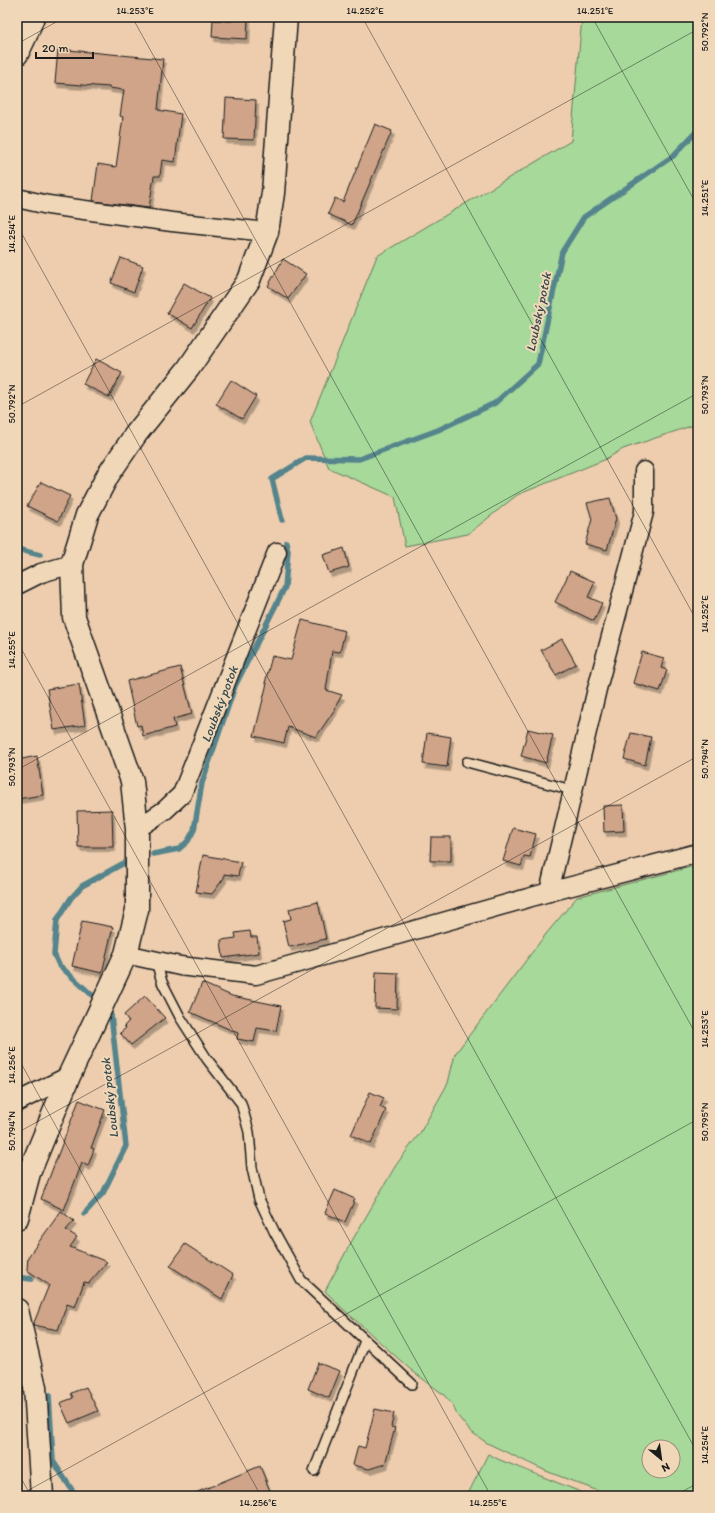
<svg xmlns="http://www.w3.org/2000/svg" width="715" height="1513" viewBox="0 0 715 1513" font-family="Itim,sans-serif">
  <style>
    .green { fill: #a6d99a; stroke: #617a5b; fill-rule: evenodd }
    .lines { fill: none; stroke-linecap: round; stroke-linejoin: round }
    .stream { stroke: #54848c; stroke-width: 5.5 }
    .building { fill: #cfa489; stroke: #1c1c1c; filter: url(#shadow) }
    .service-casing { stroke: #1c1c1c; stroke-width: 12 }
    .minor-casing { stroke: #1c1c1c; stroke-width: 21 }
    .tertiary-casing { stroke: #1c1c1c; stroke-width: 25 }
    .primary-casing { stroke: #1c1c1c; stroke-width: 25 }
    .service { stroke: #f0d7b8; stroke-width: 9 }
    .minor { stroke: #f0d7b8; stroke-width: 18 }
    .tertiary { stroke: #f0d7b8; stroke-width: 22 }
    .primary { stroke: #f0d7b8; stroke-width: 22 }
    .ticks { fill: none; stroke: #1c1c1c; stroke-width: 1; stroke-opacity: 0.45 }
    .labels { text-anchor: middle; stroke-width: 4; stroke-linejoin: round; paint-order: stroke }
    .water-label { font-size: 13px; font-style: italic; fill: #34484b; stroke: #f0d7b8 }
    .neatline { fill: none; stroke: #1c1c1c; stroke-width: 1.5 }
    .ticks-label { font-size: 10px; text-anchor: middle; fill: #1c1c1c }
  </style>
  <defs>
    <filter id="shadow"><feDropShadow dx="2.5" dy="4.5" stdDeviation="0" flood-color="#0004"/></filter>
  </defs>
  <rect width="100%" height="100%" fill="#edcdae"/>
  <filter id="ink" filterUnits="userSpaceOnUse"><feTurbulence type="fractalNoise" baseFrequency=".025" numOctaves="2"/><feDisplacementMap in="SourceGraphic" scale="8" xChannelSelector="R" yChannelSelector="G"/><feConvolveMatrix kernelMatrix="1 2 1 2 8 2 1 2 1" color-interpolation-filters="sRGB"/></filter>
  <g filter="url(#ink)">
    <g class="green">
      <path d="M582 17H698V425L691 426 623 449 604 460 517 495 468 534 405 546 395 497 329 468 310 422 377 256 571 141Z"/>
      <path d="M698 865V1496H611L546 1471 487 1443 470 1431 457 1415 452 1404 443 1394 411 1370 343 1309 325 1291 349 1246 396 1165 420 1133 448 1083 455 1054 546 934 577 897ZM649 1447H673V1471H649Z"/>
      <path d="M488 1454 500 1460 591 1496H462L469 1492Z"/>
    </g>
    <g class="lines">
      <g class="stream">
        <path d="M282 520 272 479 306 458 359 459 438 430 495 403 538 364 562 252 584 217 673 156 698 130"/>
        <path d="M17 549 40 555"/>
        <path d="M153 854 179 849 188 841 194 830 202 783 235 686 285 587 288 551 286 542"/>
        <path d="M93 996 59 965 54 954 57 920 71 898 82 886 124 863"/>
        <path d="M84 1214 103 1193 126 1146 111 1015"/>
        <path d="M17 1277 31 1279"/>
        <path d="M49 1395 53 1461 76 1496"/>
      </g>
    </g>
    <g class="building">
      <path d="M232 17H248L247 39 212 37 213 20 232 21Z"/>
      <path d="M58 49 163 59 158 110 181 114 175 162 162 160 160 176H154L149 208 93 201 98 164 116 167 123 117 120 116 124 90 109 88V87L55 83Z"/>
      <path d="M226 98 256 100 254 140 224 139Z"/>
      <path d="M375 124 392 131 352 225 328 214 335 198 343 202Z"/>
      <path d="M121 258 143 266 134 292 111 283Z"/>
      <path d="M283 259 306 274 288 299 268 286Z"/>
      <path d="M184 283 210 298 192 328 167 313Z"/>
      <path d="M96 359 122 373 109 397 83 384Z"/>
      <path d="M231 380 256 396 242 419 216 404Z"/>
      <path d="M41 482 70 496 58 521 27 506Z"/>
      <path d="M610 498 616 519 607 550 585 544 592 519 587 503Z"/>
      <path d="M344 548 349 567 329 573 323 555Z"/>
      <path d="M570 571 595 582 588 597 602 603 594 621 555 602Z"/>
      <path d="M302 620 345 631 340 652 332 651 326 690 342 695 334 709H335L316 737 288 727 284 743 254 736 267 683H265L272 656 291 660Z"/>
      <path d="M562 639 576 664 556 675 541 650Z"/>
      <path d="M642 652 664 658 661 668 667 670 660 691 633 683Z"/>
      <path d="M180 667 192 714 173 719 175 727 143 736 141 725 137 726 127 681Z"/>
      <path d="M79 684 85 725 54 730 47 689Z"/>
      <path d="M528 729 553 735 546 763 521 756Z"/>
      <path d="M427 733 451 737 447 767 423 764Z"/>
      <path d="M631 733 651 737 645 765 624 759Z"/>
      <path d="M37 756 43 795 17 799V760Z"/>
      <path d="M623 805 624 831 604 832 603 806Z"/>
      <path d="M112 810 113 847H78L77 811Z"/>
      <path d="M513 828 536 834 530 857 524 856 521 866 503 861Z"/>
      <path d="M431 837H451V861H430Z"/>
      <path d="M203 855 241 862 238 876 224 874V878L212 894 196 892Z"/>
      <path d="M318 902 326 939 289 947 283 921 291 919 289 909Z"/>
      <path d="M82 921 113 927 102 973 72 966Z"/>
      <path d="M250 931 251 937H257L259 953 223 958 221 940 236 938 235 933Z"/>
      <path d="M376 972 398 973 397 1009 375 1008Z"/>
      <path d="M202 983 232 996 281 1006 276 1031 257 1028 254 1042 237 1039 238 1033 190 1012Z"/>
      <path d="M145 996 165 1018 131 1045 120 1033 126 1028 124 1026 129 1021 124 1015Z"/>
      <path d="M370 1092 384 1098 380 1107 386 1110 371 1144 351 1135Z"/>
      <path d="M79 1100 105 1110 91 1148 94 1149 88 1166 82 1163 64 1210 41 1199Z"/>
      <path d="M335 1190 355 1199 345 1222 325 1213Z"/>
      <path d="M61 1211 74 1221 66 1230 77 1237 70 1247 107 1262 89 1283 84 1282 75 1307 67 1304 58 1330 33 1325 49 1285 27 1270 28 1257Z"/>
      <path d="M185 1244 233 1275 222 1299 170 1266Z"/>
      <path d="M318 1363 340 1371 329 1398 308 1389Z"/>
      <path d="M86 1387 98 1411 69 1423 60 1403 73 1398 71 1393Z"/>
      <path d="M375 1409 394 1413 391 1427 395 1428 385 1464 369 1469 353 1465 358 1446 365 1448Z"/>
      <path d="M260 1466 270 1491 259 1496H188Z"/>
    </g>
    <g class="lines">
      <defs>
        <g id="service">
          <path d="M467 762 572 790"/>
          <path d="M156 961 162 982 180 1017 207 1059 241 1103 249 1132 252 1168 259 1199 274 1231 301 1280 412 1384"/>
          <path d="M314 1471 365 1341"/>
        </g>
        <g id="minor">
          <path d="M17 198 48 205 172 222 267 232"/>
          <path d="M17 585 41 573 72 564"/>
          <path d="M137 829 165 810 182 794 277 552"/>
          <path d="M549 892 597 689 644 512V471"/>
          <path d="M126 954 180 966 256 975 549 892 698 853"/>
          <path d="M17 1102 69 1076"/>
        </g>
        <g id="tertiary">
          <path d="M17 1218 29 1173 69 1076 126 954 137 910V829L132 781 74 617 72 564 87 515 108 475 136 434 188 369 249 280 267 232 273 193 286 17"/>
          <path d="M17 1310 35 1387 42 1496"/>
        </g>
        <path id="primary" d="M17 54 26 35 33 17"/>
      </defs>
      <use href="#service" class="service-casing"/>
      <use href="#minor" class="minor-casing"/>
      <use href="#tertiary" class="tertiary-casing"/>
      <use href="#primary" class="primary-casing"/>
      <use href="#service" class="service"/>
      <use href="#minor" class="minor"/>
      <use href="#tertiary" class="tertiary"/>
      <use href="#primary" class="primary"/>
    </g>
  </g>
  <path class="ticks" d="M132 17 698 1038M362 17 698 623M592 17 698 207M17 44 65 17M17 225 698 1454M17 407 698 29M17 641 491 1496M17 770 698 393M17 1056 261 1496M17 1133 698 756M17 1471 31 1496M18 1496 698 1119M674 1496 698 1483"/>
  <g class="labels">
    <g class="water-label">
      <text transform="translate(538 312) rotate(-78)" y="5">Loubský potok</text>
      <text transform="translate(219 704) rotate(-69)" y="5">Loubský potok</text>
      <text transform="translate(109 1098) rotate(-96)" y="5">Loubský potok</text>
    </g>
  </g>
  <rect width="715" height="1513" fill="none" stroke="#f0d7b8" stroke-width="44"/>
  <g transform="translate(661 1459) rotate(151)"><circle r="19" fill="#f0d7b8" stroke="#9b8c7a"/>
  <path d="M0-3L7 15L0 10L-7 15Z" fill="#1c1c1c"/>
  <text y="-6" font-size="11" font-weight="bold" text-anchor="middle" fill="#1c1c1c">N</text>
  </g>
  <path d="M36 52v6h57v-6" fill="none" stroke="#1c1c1c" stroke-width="2"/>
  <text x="42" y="52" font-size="12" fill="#1c1c1c" stroke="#f0d7b8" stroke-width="3" paint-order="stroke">20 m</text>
  <rect x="22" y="22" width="671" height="1469" class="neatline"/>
  <g class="ticks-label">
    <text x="135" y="14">14.253°E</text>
    <text x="365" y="14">14.252°E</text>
    <text x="595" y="14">14.251°E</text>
    <text transform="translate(704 32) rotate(-90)" y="4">50.792°N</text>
    <text transform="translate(704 198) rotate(-90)" y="4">14.251°E</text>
    <text transform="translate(11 234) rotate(-90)" y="4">14.254°E</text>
    <text transform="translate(704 395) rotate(-90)" y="4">50.793°N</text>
    <text transform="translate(11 404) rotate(-90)" y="4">50.792°N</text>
    <text transform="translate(704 614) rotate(-90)" y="4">14.252°E</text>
    <text transform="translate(11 650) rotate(-90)" y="4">14.255°E</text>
    <text transform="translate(704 759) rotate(-90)" y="4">50.794°N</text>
    <text transform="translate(11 767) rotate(-90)" y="4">50.793°N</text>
    <text transform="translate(704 1029) rotate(-90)" y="4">14.253°E</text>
    <text transform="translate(11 1065) rotate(-90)" y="4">14.256°E</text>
    <text transform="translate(704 1122) rotate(-90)" y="4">50.795°N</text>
    <text transform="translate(11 1131) rotate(-90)" y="4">50.794°N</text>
    <text transform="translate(704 1445) rotate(-90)" y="4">14.254°E</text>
    <text x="258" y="1506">14.256°E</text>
    <text x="488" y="1506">14.255°E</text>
  </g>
</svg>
